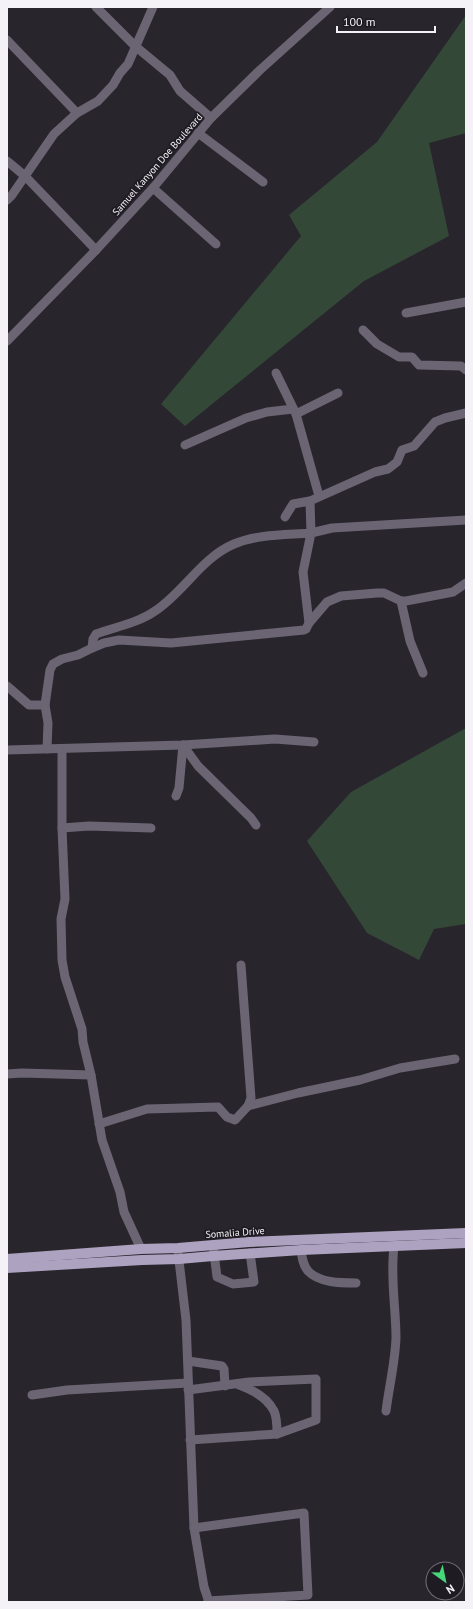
<svg xmlns="http://www.w3.org/2000/svg" width="473" height="1609" viewBox="0 0 473 1609" font-family="'PT Sans',sans-serif">
  <style>
    .green { fill: #344838 }
    .lines { fill: none; stroke-linecap: round; stroke-linejoin: round }
    .minor { stroke: #6a6473; stroke-width: 9 }
    .major { stroke: #ada2c0; stroke-width: 10 }
    .labels { text-anchor: middle; stroke-width: 3.5; stroke-linejoin: round; paint-order: stroke }
    .street-label { font-size: 10px; fill: #f4f2f7; stroke: #1e1b23 }
  </style>
  <rect width="100%" height="100%" fill="#28252c"/>
  <g class="green">
    <path d="M466 15V133L429 143 449 236 364 281 185 426 161 404 301 236 289 215 377 142Z"/>
    <path d="M466 728V924L434 929 419 960 367 933 307 841 351 792Z"/>
  </g>
  <g class="lines">
    <g class="minor">
      <path d="M96 7 135 46 170 75 180 91 211 118"/>
      <path d="M7 40 77 113"/>
      <path d="M198 133 263 182"/>
      <path d="M7 161 25 176 96 250"/>
      <path d="M153 188 216 244"/>
      <path d="M7 200 12 195 54 134 77 113 98 101 113 85 120 73 128 64 153 7"/>
      <path d="M406 313 466 302"/>
      <path d="M363 330 377 344 399 357H412L419 365 461 366 466 370"/>
      <path d="M7 341 96 250 153 188 211 118 260 70 330 7"/>
      <path d="M276 373 296 414 319 496"/>
      <path d="M296 414 338 393"/>
      <path d="M185 445 246 418 267 412 293 409"/>
      <path d="M285 517 293 504 310 501"/>
      <path d="M401 601 410 641 423 673"/>
      <path d="M309 623 327 602 341 596 377 593H384L401 601H406L453 592 466 583"/>
      <path d="M92 648 104 643 119 640 171 643 304 630 306 629 309 623 303 572 311 533 332 528 466 520"/>
      <path d="M7 686 29 705H45"/>
      <path d="M183 745 198 766 251 818 256 825"/>
      <path d="M47 749 48 723 45 705 50 670 53 664 62 659 78 655 92 648 93 639 96 634C115 627 138 623 155 611 184 592 201 558 234 544 258 534 285 535 311 533L310 501 375 472 388 469 397 462 402 450 414 446 435 422 445 418 466 413"/>
      <path d="M62 749V828L65 899 61 919 62 960 65 977 82 1029 83 1042 91 1075 102 1140 120 1192 124 1212 141 1249"/>
      <path d="M7 750 183 745 275 739 314 742"/>
      <path d="M176 796 179 788 183 745"/>
      <path d="M62 828 89 826 151 828"/>
      <path d="M7 1074 22 1073 91 1075"/>
      <path d="M248 1106 298 1093 360 1080 400 1068 455 1059"/>
      <path d="M99 1124 147 1109 218 1107 227 1117 235 1120 248 1106 251 1098 241 965"/>
      <path d="M213 1245 217 1277 233 1284 254 1282 250 1253"/>
      <path d="M301 1250C302 1258 303 1265 308 1271 319 1283 341 1283 356 1283"/>
      <path d="M178 1252 186 1320 194 1528 204 1587 209 1602"/>
      <path d="M188 1361 222 1366 224 1369 225 1386"/>
      <path d="M239 1385C253 1390 267 1397 274 1411 277 1417 277 1427 277 1434"/>
      <path d="M188 1390 249 1382 316 1379V1420L277 1434 190 1440"/>
      <path d="M32 1395 67 1390 188 1383"/>
      <path d="M386 1411C389 1387 395 1363 396 1338 396 1308 390 1277 394 1247"/>
      <path d="M194 1528 304 1513 308 1595 208 1601"/>
    </g>
    <g class="major">
      <path d="M7 1259 141 1249 178 1248 249 1242 466 1233"/>
      <path d="M7 1268 142 1260 179 1259 213 1256 301 1250 466 1243"/>
    </g>
  </g>
  <g class="labels">
    <g class="street-label">
      <text transform="translate(157 164) rotate(-49)" y="4">Samuel Kanyon Doe Boulevard</text>
      <text transform="translate(235 1232) rotate(-4)" y="4">Somalia Drive</text>
    </g>
  </g>
  <rect width="473" height="1609" fill="none" stroke="#f4f2f7" stroke-width="16"/>
  <g transform="translate(445 1581) rotate(147)"><circle r="19" fill="#1e1b23" stroke="#747178"/>
  <path d="M0-3L7 15L0 10L-7 15Z" fill="#45d77a"/>
  <text y="-6" font-size="11" font-weight="bold" text-anchor="middle" fill="#f4f2f7">N</text>
  </g>
  <path d="M337 26v6h98v-6" fill="none" stroke="#f4f2f7" stroke-width="2"/>
  <text x="343" y="26" font-size="12" fill="#f4f2f7" stroke="#1e1b23" stroke-width="3" paint-order="stroke">100 m</text>
</svg>
